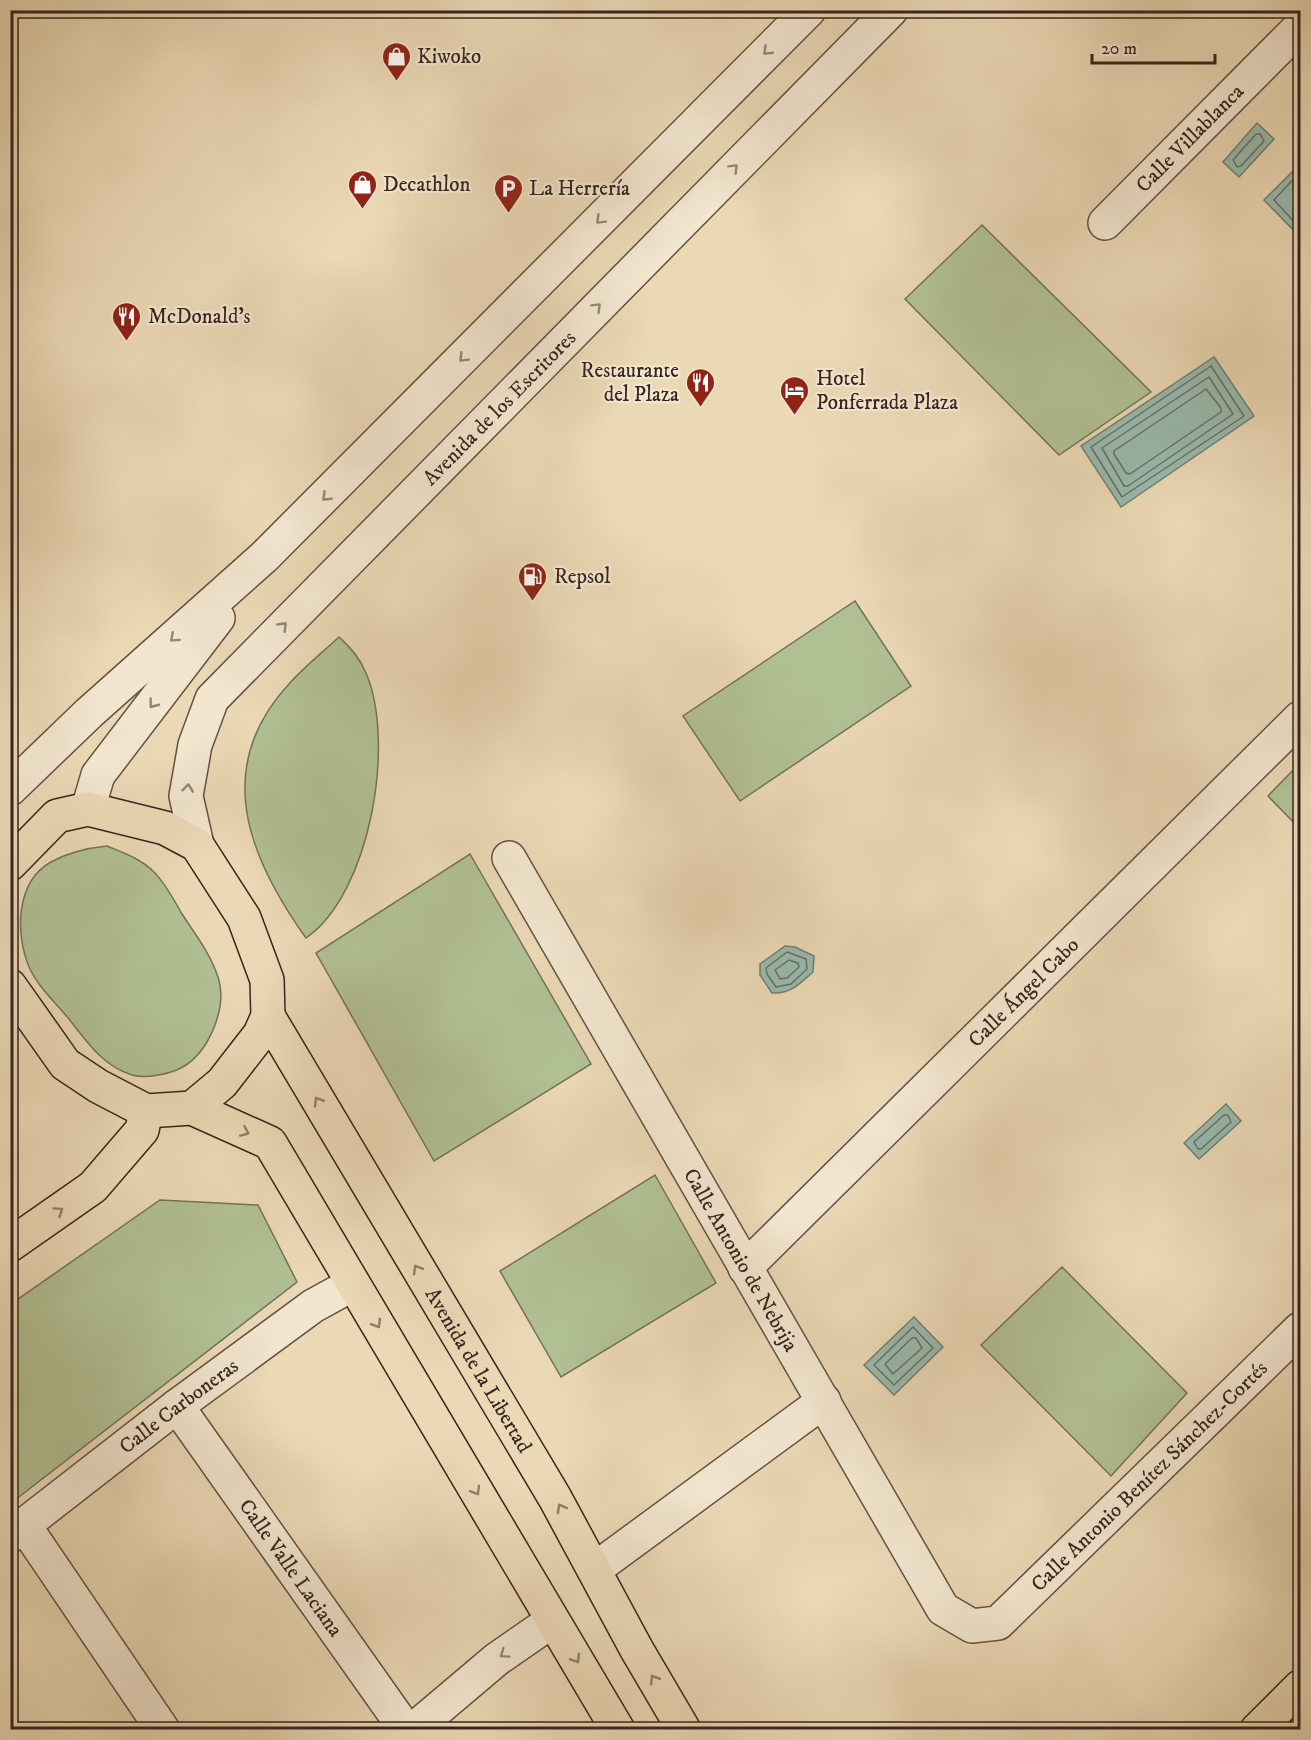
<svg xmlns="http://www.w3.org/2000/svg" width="1311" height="1740" viewBox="0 0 1311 1740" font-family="'IM FELL DW Pica',serif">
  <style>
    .green { fill: #b1c093; stroke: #747259; stroke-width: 1.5 }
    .water { fill: #98baad; stroke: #717e74; stroke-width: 1.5 }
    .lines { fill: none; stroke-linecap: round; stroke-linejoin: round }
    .shore { stroke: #677066; stroke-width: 1.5 }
    .minor-casing { stroke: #635244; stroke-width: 36 }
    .major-casing { stroke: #36251f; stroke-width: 36 }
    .minor { stroke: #f2e6cf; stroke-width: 33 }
    .major { stroke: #ebd8b5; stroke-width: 33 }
    .oneway { stroke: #948677 }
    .oneway2 { stroke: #907e6a }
    .labels { text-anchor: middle; stroke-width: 4.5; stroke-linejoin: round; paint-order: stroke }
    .poi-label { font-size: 21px; fill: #36251f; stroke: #f2e6cf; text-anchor: start }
    .street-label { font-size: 21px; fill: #36251f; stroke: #f2e6cf }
  </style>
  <rect width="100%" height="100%" fill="#ebd8b5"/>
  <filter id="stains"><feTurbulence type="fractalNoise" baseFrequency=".00333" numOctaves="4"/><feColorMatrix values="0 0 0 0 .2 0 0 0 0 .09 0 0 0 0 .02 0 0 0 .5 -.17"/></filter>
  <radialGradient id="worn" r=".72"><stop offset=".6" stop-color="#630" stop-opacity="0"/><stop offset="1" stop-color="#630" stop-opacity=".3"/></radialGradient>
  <g class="green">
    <path d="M982 225 1151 392 1059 455 905 299Z"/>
    <path d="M855 601 911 686 740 801 683 716Z"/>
    <path d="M339 637C351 648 360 658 366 673 396 743 370 894 306 938 249 858 211 768 289 684 304 667 323 652 339 637Z"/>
    <path d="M1300 763V829L1268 796Z"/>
    <path d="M107 846C124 853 141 859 154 872 165 883 174 900 182 914 195 934 210 953 218 977 228 1007 209 1053 181 1068 169 1074 146 1079 132 1075 103 1066 87 1042 69 1019 56 1003 39 988 30 969 15 936 15 882 51 862 69 852 87 848 107 846Z"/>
    <path d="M470 854 591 1064 434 1161 316 953Z"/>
    <path d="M655 1175 716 1283 561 1377 500 1271Z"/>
    <path d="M160 1200 258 1205 297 1282 11 1503V1304Z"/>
    <path d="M1062 1267 1187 1393 1111 1476 981 1345Z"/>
  </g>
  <g class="water">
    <path d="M1257 123 1274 139 1239 177 1223 162Z"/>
    <path d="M1299 165 1300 166V237L1264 200Z"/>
    <path d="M1214 357 1254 416 1121 507 1081 446Z"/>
    <path d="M785 946 795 947 814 956 813 972C799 984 791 994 772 993L760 975V964Z"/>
    <path d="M1226 1104 1241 1121 1199 1159 1184 1143Z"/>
    <path d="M914 1317 943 1347 894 1395 864 1365Z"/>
  </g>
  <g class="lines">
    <g class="shore">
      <path d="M1256 134H1260L1264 141 1241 166 1237 167 1233 160Z"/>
      <path d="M1300 172 1274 200 1300 228"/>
      <path d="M1211 366 1244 416 1122 497 1091 447Z"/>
      <path d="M1209 377 1233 414 1128 486H1124L1102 448Z"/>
      <path d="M1206 389 1221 408V412L1130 474 1126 473 1114 454V451Z"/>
      <path d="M787 952 806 959 807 969 791 984 776 987 767 974 766 968Z"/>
      <path d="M789 960 798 963 799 967 787 978 780 979 775 970Z"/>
      <path d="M1224 1115H1228L1231 1122 1201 1149H1198L1194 1142Z"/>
      <path d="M913 1327 933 1348 894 1385 874 1365Z"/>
      <path d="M912 1338H916L922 1348 893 1374 885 1364Z"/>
    </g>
    <defs>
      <g id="minor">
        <path id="s1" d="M1105 223 1300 27"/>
        <path d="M10 789 89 713 264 557 809 10"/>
        <path d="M88 809 98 775 218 618"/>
        <path id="s2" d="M197 845 186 796 195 745 212 699 891 10"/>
        <path id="s3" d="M509 858 943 1609 972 1626 998 1623 1300 1329"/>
        <path id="s4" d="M745 1268 1300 718"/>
        <path id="s5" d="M177 1406 406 1730"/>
        <path d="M24 1525 163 1730"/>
        <path id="s6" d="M10 1536 177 1406 313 1306 353 1284"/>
        <path d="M595 1569 824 1401"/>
        <path d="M413 1730 497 1659 552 1621"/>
      </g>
      <g id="major">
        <path d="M10 864 57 816 88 809 165 828 197 845 244 918 267 980 268 1016 260 1034 222 1083 192 1108 146 1111 98 1086 65 1064 10 986"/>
        <path id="s7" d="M268 1016 555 1498 637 1650 684 1730"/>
        <path d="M192 1108 270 1143 618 1730"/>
        <path d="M10 1245 93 1187 142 1130 146 1111"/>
        <path d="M1257 1730 1300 1687"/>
      </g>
    </defs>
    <use href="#minor" class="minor-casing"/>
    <use href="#major" class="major-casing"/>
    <use href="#minor" class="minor"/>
    <use href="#major" class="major"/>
  </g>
  <defs><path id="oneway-chevron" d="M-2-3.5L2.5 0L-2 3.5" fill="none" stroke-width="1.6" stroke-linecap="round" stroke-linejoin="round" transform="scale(1.5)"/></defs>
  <g class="oneway">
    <use href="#oneway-chevron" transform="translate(767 51) rotate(136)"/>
    <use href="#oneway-chevron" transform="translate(734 168) rotate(-45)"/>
    <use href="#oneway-chevron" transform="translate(600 220) rotate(135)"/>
    <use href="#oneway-chevron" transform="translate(597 307) rotate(-45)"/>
    <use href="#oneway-chevron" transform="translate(463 358) rotate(135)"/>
    <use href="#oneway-chevron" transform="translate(326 497) rotate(136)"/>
    <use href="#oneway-chevron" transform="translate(283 626) rotate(-46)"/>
    <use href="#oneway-chevron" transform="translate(174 638) rotate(138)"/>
    <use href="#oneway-chevron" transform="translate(153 704) rotate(127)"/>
    <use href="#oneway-chevron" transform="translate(188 788) rotate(-83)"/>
    <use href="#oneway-chevron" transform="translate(504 1654) rotate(145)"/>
  </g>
  <g class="oneway2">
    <use href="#oneway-chevron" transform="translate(318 1101) rotate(-121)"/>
    <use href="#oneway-chevron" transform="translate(245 1132) rotate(24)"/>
    <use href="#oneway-chevron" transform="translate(59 1211) rotate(-35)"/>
    <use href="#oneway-chevron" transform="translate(417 1269) rotate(-121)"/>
    <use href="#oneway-chevron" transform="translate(377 1324) rotate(59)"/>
    <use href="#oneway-chevron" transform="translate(476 1491) rotate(59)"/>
    <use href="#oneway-chevron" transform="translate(561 1508) rotate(-119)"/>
    <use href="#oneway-chevron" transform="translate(576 1659) rotate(58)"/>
    <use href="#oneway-chevron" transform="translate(654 1679) rotate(-121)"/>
  </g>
  <defs>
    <symbol id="shop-pin" viewBox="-11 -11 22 30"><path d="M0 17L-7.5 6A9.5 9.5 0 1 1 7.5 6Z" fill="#8f2418" stroke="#f2e6cf"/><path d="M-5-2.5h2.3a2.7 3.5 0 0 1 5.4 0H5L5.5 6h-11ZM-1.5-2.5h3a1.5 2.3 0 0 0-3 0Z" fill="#fff"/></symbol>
    <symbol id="parking-pin" viewBox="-11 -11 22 30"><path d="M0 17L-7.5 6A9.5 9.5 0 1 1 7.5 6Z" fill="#8f2418" stroke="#f2e6cf"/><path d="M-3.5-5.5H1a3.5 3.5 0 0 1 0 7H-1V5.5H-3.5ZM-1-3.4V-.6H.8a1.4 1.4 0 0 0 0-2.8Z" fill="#fff"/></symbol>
    <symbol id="restaurant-pin" viewBox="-11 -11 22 30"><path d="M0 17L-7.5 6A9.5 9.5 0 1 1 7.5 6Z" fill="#8f2418" stroke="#f2e6cf"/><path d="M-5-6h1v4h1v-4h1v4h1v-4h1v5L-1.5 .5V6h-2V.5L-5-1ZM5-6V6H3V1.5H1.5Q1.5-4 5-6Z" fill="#fff"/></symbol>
    <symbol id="hotel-pin" viewBox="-11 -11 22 30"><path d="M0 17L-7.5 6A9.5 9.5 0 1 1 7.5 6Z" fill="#8f2418" stroke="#f2e6cf"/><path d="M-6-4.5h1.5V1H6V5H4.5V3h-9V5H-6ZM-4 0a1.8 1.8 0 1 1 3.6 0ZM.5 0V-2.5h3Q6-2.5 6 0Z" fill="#fff"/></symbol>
    <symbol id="fuel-pin" viewBox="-11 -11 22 30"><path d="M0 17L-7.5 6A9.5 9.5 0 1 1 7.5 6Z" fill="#8f2418" stroke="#f2e6cf"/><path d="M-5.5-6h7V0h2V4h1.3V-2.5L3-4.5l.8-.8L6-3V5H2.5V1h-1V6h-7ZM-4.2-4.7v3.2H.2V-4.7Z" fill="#fff"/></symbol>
  </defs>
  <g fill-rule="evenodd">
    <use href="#shop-pin" x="380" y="40" width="33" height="45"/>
    <use href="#shop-pin" x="346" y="168" width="33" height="45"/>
    <use href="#parking-pin" x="492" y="172" width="33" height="45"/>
    <use href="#restaurant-pin" x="110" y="300" width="33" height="45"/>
    <use href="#restaurant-pin" x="684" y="366" width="33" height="45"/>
    <use href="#hotel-pin" x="778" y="374" width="33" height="45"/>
    <use href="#fuel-pin" x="516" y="560" width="33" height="45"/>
  </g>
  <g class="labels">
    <g class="poi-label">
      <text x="417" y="63">Kiwoko</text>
      <text x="383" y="191">Decathlon</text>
      <text x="529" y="195">La Herrería</text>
      <text x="148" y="323">McDonald's</text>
      <text x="679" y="377" text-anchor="end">Restaurante<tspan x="679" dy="24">del Plaza</tspan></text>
      <text x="816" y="385">Hotel<tspan x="816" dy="24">Ponferrada Plaza</tspan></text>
      <text x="554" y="583">Repsol</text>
    </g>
    <g class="street-label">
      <text dy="7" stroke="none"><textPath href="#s1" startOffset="120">Calle Villablanca</textPath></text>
      <text dy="7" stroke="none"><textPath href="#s2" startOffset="560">Avenida de los Escritores</textPath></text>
      <text dy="7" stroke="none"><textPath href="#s4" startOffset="392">Calle Ángel Cabo</textPath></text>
      <text dy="7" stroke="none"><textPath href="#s3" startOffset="464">Calle Antonio de Nebrija</textPath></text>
      <text dy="7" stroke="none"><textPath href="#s7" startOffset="412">Avenida de la Libertad</textPath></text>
      <text dy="7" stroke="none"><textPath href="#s6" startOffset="213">Calle Carboneras</textPath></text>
      <text dy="7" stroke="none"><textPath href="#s3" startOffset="1138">Calle Antonio Benítez Sánchez-Cortés</textPath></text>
      <text dy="7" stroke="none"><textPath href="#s5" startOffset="198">Calle Valle Laciana</textPath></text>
    </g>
  </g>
  <rect width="1311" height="1740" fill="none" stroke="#ebd8b5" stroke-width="36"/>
  <rect x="12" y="12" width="1287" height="1716" fill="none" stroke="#36251f" stroke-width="3"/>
  <rect x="18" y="18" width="1275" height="1704" fill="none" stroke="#36251f" stroke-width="1.5"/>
  <path d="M1092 54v9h123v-9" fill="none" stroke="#36251f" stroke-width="3"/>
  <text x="1101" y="54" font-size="18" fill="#36251f" stroke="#f2e6cf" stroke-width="4.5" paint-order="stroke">20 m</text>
  <rect width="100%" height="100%" filter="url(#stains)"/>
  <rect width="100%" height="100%" fill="url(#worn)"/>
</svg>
